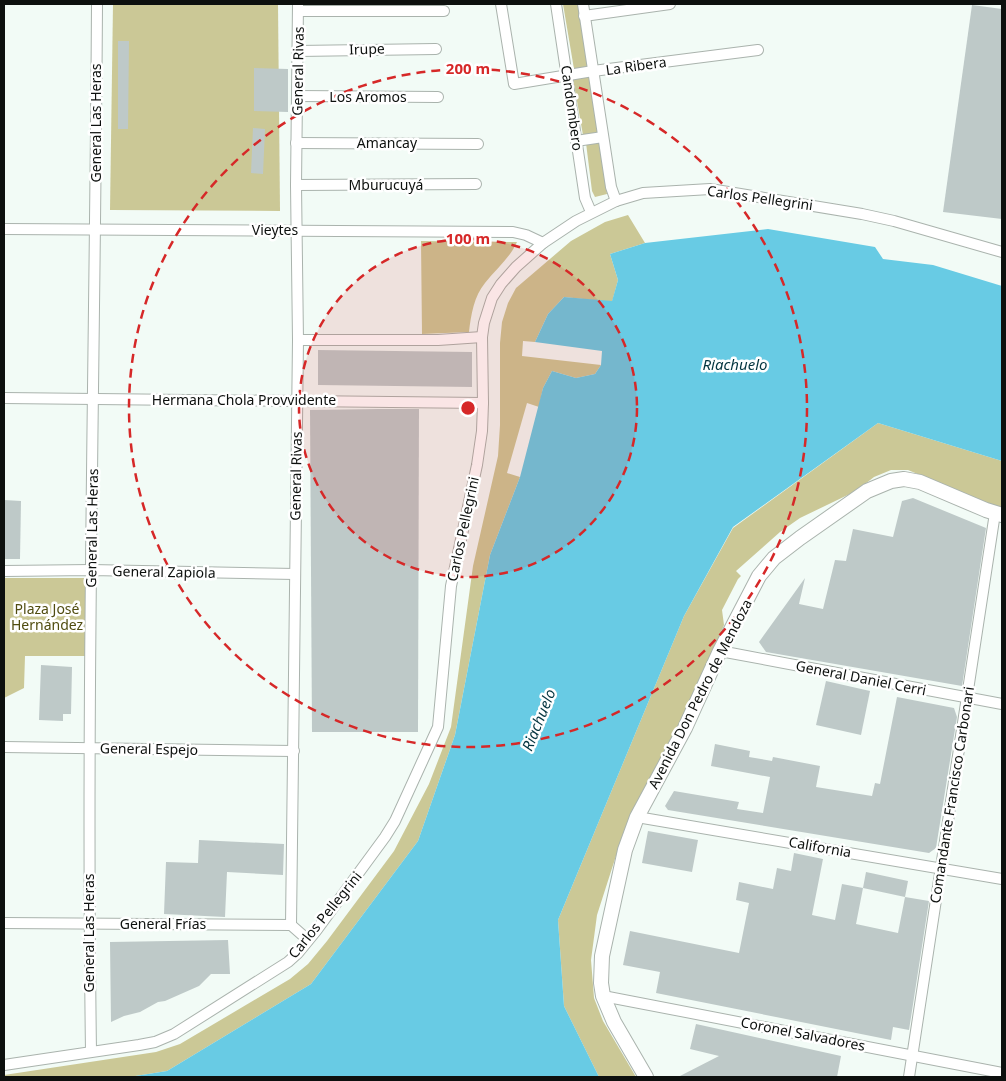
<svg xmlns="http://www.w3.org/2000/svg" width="1006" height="1081" viewBox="0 0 1006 1081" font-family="'Noto Sans',sans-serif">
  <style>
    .green { fill: #cbc896 }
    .water { fill: #68cbe4 }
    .building { fill: #bec9c8 }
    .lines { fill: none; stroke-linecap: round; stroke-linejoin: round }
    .minor-casing { stroke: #aab3ad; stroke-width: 12 }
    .secondary-casing { stroke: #aab3ad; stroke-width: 16 }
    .minor { stroke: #fff; stroke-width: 10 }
    .secondary { stroke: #fff; stroke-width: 14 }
    .ring { fill: none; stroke: #d62828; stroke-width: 2.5; stroke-dasharray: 9 6 }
    .labels { text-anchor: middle; stroke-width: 5; stroke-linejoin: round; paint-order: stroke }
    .street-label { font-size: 14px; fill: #0d100e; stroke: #fff }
    .park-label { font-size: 14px; fill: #504c10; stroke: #fff }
    .water-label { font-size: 15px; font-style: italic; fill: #043540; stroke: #fff }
    .centre { fill: #d62828; stroke: #fff; stroke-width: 2.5 }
    .ring-label { font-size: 15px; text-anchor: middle; font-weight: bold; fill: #d62828; stroke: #fff; stroke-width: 5; stroke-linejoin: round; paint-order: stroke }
  </style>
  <rect width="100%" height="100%" fill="#f2fbf6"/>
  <g class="green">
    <path d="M113 4H278L280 211 110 210Z"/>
    <path d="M563 4H579L589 66 574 69Z"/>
    <path d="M589 76 599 132 583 135 573 79Z"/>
    <path d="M601 140 607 194 595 197 592 191 586 143Z"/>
    <path d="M628 215 645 243 610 254 618 280 612 302 564 297 548 314 535 342 523 341 522 356 601 365 595 374 576 378 552 371 543 388 539 407 527 403 507 473 520 477 490 555 455 735 418 841 311 984 167 1071 129 1077H4V1075L156 1052 180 1044 290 979 308 964 327 941 394 851 429 784 451 727 473 566 498 456 500 425V343L502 322 508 303 516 288 571 241 605 222Z"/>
    <path d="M421 241 517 242C510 258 496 269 485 283 474 296 471 315 469 332L422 334Z"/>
    <path d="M878 423 1002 461V509L908 470H891L874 477 856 491 800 518 780 532 736 571 741 576 738 579 722 610 724 625 700 681 653 778 623 834 597 915 591 960 594 998 603 1021 636 1077H599L564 1006 558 920 684 616 733 528Z"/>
    <path d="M4 578H92L88 656H25L24 688 4 698Z"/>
  </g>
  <path class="water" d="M768 229 875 247 883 259 933 265 1002 286V461L878 423 733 527 684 616 558 920 564 1006 599 1077H129L167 1071 311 984 418 841 455 735 490 555 520 477 543 388 552 371 576 378 595 374 601 365 602 351 535 342 548 314 564 297 612 301 618 280 610 254 645 243Z"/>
  <g class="building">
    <path d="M972 5 1002 9V219L943 212Z"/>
    <path d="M118 41H129L128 129H118Z"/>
    <path d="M254 68 288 69V112L254 111Z"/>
    <path d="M253 128 265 129 263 174 251 173Z"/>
    <path d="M318 350 472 352V387L318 385Z"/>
    <path d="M378 409H419L418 732H312L310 410Z"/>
    <path d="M913 498 986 528 962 686 766 652 759 642 805 578 799 604 823 609 835 560 846 561 853 529 893 537 902 501Z"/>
    <path d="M4 500 21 501 20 559H4Z"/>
    <path d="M41 665 72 667 71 714H63V721L39 720Z"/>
    <path d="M826 681 870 691 861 735 816 725Z"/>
    <path d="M897 697 954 708 957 717 936 848 929 853 668 810 665 806 674 791 739 802 737 809 763 813 770 777 711 766 715 744 750 751 749 757 772 761 773 757 820 766 816 787 872 796 875 783 880 784Z"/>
    <path d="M648 831 698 840 692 872 642 863Z"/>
    <path d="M199 840 284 844 283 875 227 872 225 917 164 914 166 862 198 863Z"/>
    <path d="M794 853 823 859 812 915 835 920 842 884 863 888 856 924 898 933 905 897 929 901 909 1030 893 1027 891 1040 656 993 660 972 623 965 630 931 739 953 749 903 736 900 739 882 773 889 777 868 791 871Z"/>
    <path d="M866 872 908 881 905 897 863 888Z"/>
    <path d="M228 940 230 974H211L199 986 165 1001 158 1002 140 1012 124 1016 111 1022 110 942Z"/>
    <path d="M696 1024 841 1056 837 1077H678L719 1056 690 1049Z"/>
  </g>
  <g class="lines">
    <defs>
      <g id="minor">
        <path d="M298 4 296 185 298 340 291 925 308 940"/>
        <path d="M501 4 514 84 593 71 758 50"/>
        <path d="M556 4 585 198 591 212"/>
        <path d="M583 4 611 187 616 201"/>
        <path d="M298 11H444"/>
        <path d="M584 16 670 4"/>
        <path d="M298 51 436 49"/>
        <path d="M297 96 438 97"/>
        <path d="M576 141 603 137"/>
        <path d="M296 143 478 144"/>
        <path d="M296 185 476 184"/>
        <path d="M4 229 513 232 526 235 543 243"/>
        <path d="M298 340H438L482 337"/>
        <path d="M4 398 483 403"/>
        <path d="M4 571 91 570 295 574"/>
        <path d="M720 651 1002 704"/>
        <path d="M4 747 294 751"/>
        <path d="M637 817 1002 879"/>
        <path d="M4 923 291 925"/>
        <path d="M603 996 1002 1073"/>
        <path d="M91 1051C86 702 95 353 97 4"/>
        <path d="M4 1065 139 1045 155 1042 174 1034 288 962 298 953 316 931 385 837 395 821 438 727 451 586 477 465 482 431 483 403 482 337 484 323 492 298 501 284 516 267 543 243 576 221 616 201 643 193 710 189 862 214 894 221 1002 252"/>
        <path d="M909 1077 995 513"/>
      </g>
      <path id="secondary" d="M646 1077 614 1022 603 996 601 983 602 956 625 850 637 817 685 728 720 651 759 576 774 558 800 538 867 491 891 481 904 479 920 482 986 510 1002 515"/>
    </defs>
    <use href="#minor" class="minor-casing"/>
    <use href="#secondary" class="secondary-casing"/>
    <use href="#minor" class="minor"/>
    <use href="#secondary" class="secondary"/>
  </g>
  <circle cx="468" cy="408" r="169" fill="#d62828" fill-opacity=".12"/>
  <g class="ring">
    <circle cx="468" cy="408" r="169"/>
    <circle cx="468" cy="408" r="339"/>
  </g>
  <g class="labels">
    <g class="street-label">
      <text transform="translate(367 49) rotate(-2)" y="5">Irupe</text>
      <text transform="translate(636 66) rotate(-8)" y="5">La Ribera</text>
      <text transform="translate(298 71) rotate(-89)" y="5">General Rivas</text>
      <text x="368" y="102">Los Aromos</text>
      <text transform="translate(572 108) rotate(82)" y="5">Candombero</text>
      <text transform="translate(96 123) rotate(-90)" y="5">General Las Heras</text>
      <text x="387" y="148">Amancay</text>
      <text x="386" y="190">Mburucuyá</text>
      <text transform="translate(760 198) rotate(8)" y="5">Carlos Pellegrini</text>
      <text x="275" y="235">Vieytes</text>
      <text x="244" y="405">Hermana Chola Provvidente</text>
      <text transform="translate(296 476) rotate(-89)" y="5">General Rivas</text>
      <text transform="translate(92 528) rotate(-89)" y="5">General Las Heras</text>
      <text transform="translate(463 529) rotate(-78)" y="5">Carlos Pellegrini</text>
      <text transform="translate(164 572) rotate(1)" y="5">General Zapiola</text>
      <text transform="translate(861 678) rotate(11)" y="5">General Daniel Cerri</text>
      <text transform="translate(700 694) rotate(-63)" y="5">Avenida Don Pedro de Mendoza</text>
      <text transform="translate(149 749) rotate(1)" y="5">General Espejo</text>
      <text transform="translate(952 795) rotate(-81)" y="5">Comandante Francisco Carbonari</text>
      <text transform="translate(820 847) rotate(10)" y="5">California</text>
      <text transform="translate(325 915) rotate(-51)" y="5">Carlos Pellegrini</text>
      <text x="163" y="929">General Frías</text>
      <text transform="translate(89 933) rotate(-90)" y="5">General Las Heras</text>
      <text transform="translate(803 1034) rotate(11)" y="5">Coronel Salvadores</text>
    </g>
    <g class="park-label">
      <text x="47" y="614">Plaza José<tspan x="47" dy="16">Hernández</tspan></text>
    </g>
    <g class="water-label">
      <text x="735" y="370">Riachuelo</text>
      <text transform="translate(539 720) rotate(-68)" y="5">Riachuelo</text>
    </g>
  </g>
  <circle cx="468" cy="408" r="8" class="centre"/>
  <g class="ring-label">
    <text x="468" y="74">200 m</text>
    <text x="468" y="244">100 m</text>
  </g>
  <rect width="1006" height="1081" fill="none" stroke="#0d100e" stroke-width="10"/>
</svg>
